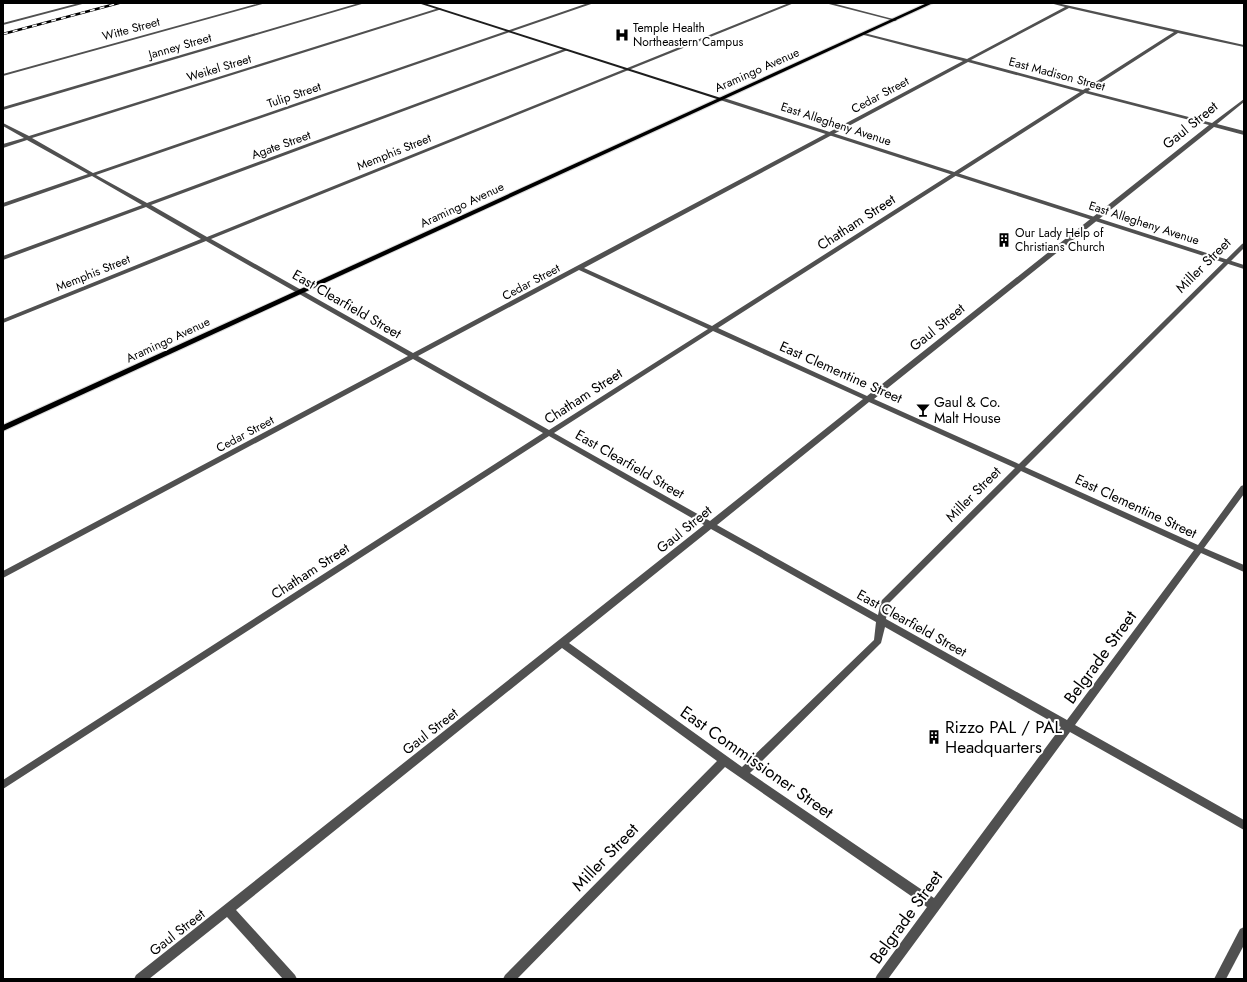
<svg xmlns="http://www.w3.org/2000/svg" width="1247" height="982" viewBox="0 0 1247 982" font-family="Jost,sans-serif">
  <style>
    .lines { fill: none; stroke-linecap: round; stroke-linejoin: round }
    .primary-casing { stroke: #dbdbdb; stroke-width: 2 }
    .minor { fill: #505050; fill-rule: evenodd }
    .tertiary { fill: #505050; fill-rule: evenodd }
    .secondary { fill: #1d1d1d; fill-rule: evenodd }
    .primary { fill: #000; fill-rule: evenodd }
    .rail-casing { stroke: #000; stroke-width: 2.5 }
    .rail { stroke: #fff; stroke-width: 1.5; stroke-dasharray: 5; stroke-linecap: butt }
    .labels { text-anchor: middle; stroke-width: 4; stroke-linejoin: round; paint-order: stroke }
    .far-poi-label { font-size: 12px; fill: #000; stroke: #fff; text-anchor: start }
    .far-street-label { font-size: 12px; fill: #000; stroke: #fff }
    .street-label { font-size: 14px; fill: #000; stroke: #fff }
    .poi-label { font-size: 14px; fill: #000; stroke: #fff; text-anchor: start }
    .near-street-label { font-size: 17px; fill: #000; stroke: #fff }
    .near-poi-label { font-size: 17px; fill: #000; stroke: #fff; text-anchor: start }
  </style>
  <rect width="100%" height="100%" fill="#fff"/>
  <g class="lines">
    <defs>
      <path id="primary" d="M927 3H933L3 431V425Z"/>
    </defs>
    <use href="#primary" class="primary-casing"/>
    <g class="minor">
      <path d="M79 3H86L3 25V23Z"/>
      <path d="M260 3H266L3 76V74Z"/>
      <path d="M359 3H365L3 110V107Z"/>
      <path d="M588 3H594L96 175 147 203 564 49 568 50 151 205 207 237 789 3H794L211 239 413 353 963 61 864 35V33L967 59 1065 7 1050 3H1057L1244 45V47L1178 33 1088 91 1212 123 1244 99V102L1217 124 1244 131V135L1214 127 874 399 1019 464 1242 244 1244 243V248L1025 467 1198 545 1241 486 1244 485V494L1204 548 1244 565V572L1201 553 1075 725 1244 820V830L1070 732 888 979H875L877 975 927 907 725 767 517 979H503L505 975 717 761 562 648 236 910 295 975 297 979H283L227 917 149 979H134L136 975 704 525 549 436 3 789V780L543 433 413 359 3 578V571L408 356 206 241 3 323V319L201 239 146 207 3 260V256L142 205 92 176 3 207V203L88 174 27 140 3 148V144L24 138 3 126V123L29 136 439 8 442 9 32 138 93 173ZM1069 8 1174 32 1083 90 971 60ZM968 62 1080 92 712 326 584 268ZM1085 93 1209 125 867 396 718 328ZM579 270 708 329 549 430 418 356ZM713 331 863 399 710 521 554 433ZM869 402 1015 468 881 601 878 615 717 525ZM1021 471 1194 550 1067 720 886 619 888 604ZM711 529 876 622 874 640 742 767 569 643ZM885 627 1061 727 934 898 750 773 881 643Z"/>
      <path d="M825 3H832L897 20 895 21Z"/>
      <path d="M1244 927V945L1226 979H1214L1240 929Z"/>
    </g>
    <path class="tertiary" d="M720 98H724L1244 265V269L720 100Z"/>
    <path class="secondary" d="M418 3H424L724 99 720 100Z"/>
    <use href="#primary" class="primary"/>
    <defs>
      <path id="rail" d="M3 34 119 3"/>
    </defs>
    <use href="#rail" class="rail-casing"/>
    <use href="#rail" class="rail"/>
  </g>
  <defs>
    <symbol id="hospital-bare" viewBox="-9 -9 18 18"><path d="M-5-5h3v3.5h4V-5h3V5h-3V1.5h-4V5h-3Z" fill="#000" stroke="#fff" stroke-width="2.5" paint-order="stroke"/></symbol>
    <symbol id="building-bare" viewBox="-9 -9 18 18"><path d="M-4-6H4V6H1V3H-1V6H-4ZM-2.5-4.3h1.7v1.8h-1.7ZM.8-4.3h1.7v1.8H.8ZM-2.5-1h1.7V.8h-1.7ZM.8-1h1.7V.8H.8Z" fill="#000" stroke="#fff" stroke-width="2.5" paint-order="stroke"/></symbol>
    <symbol id="bar-bare" viewBox="-9 -9 18 18"><path d="M-6-5H6L.8 .8V4.5H3.5V6h-7V4.5H-.8V.8Z" fill="#000" stroke="#fff" stroke-width="2.5" paint-order="stroke"/></symbol>
  </defs>
  <g fill-rule="evenodd">
    <use href="#hospital-bare" x="612" y="25" width="20" height="20"/>
    <use href="#building-bare" x="994" y="230" width="20" height="20"/>
    <use href="#bar-bare" x="913" y="400" width="20" height="20"/>
    <use href="#building-bare" x="924" y="727" width="20" height="20"/>
  </g>
  <g class="labels">
    <g class="far-poi-label">
      <text x="633" y="32">Temple Health<tspan x="633" dy="14">Northeastern Campus</tspan></text>
      <text x="1015" y="237">Our Lady Help of<tspan x="1015" dy="14">Christians Church</tspan></text>
    </g>
    <g class="far-street-label">
      <text transform="translate(131 29) rotate(-15)" y="4">Witte Street</text>
      <text transform="translate(180 46) rotate(-16)" y="4">Janney Street</text>
      <text transform="translate(219 68) rotate(-17)" y="4">Weikel Street</text>
      <text transform="translate(757 70) rotate(-24)" y="4">Aramingo Avenue</text>
      <text transform="translate(1057 74) rotate(15)" y="4">East Madison Street</text>
      <text transform="translate(294 95) rotate(-19)" y="4">Tulip Street</text>
      <text transform="translate(880 95) rotate(-28)" y="4">Cedar Street</text>
      <text transform="translate(836 124) rotate(18)" y="4">East Allegheny Avenue</text>
      <text transform="translate(281 145) rotate(-20)" y="4">Agate Street</text>
      <text transform="translate(394 152) rotate(-22)" y="4">Memphis Street</text>
      <text transform="translate(462 205) rotate(-25)" y="4">Aramingo Avenue</text>
      <text transform="translate(1144 223) rotate(18)" y="4">East Allegheny Avenue</text>
      <text transform="translate(93 273) rotate(-22)" y="4">Memphis Street</text>
      <text transform="translate(531 282) rotate(-28)" y="4">Cedar Street</text>
      <text transform="translate(168 340) rotate(-25)" y="4">Aramingo Avenue</text>
      <text transform="translate(245 434) rotate(-28)" y="4">Cedar Street</text>
    </g>
    <g class="street-label">
      <text transform="translate(1190 125) rotate(-39)" y="5">Gaul Street</text>
      <text transform="translate(856 222) rotate(-33)" y="5">Chatham Street</text>
      <text transform="translate(1203 265) rotate(-45)" y="5">Miller Street</text>
      <text transform="translate(347 304) rotate(30)" y="5">East Clearfield Street</text>
      <text transform="translate(937 327) rotate(-39)" y="5">Gaul Street</text>
      <text transform="translate(841 372) rotate(24)" y="5">East Clementine Street</text>
      <text transform="translate(583 396) rotate(-33)" y="5">Chatham Street</text>
      <text transform="translate(630 464) rotate(30)" y="5">East Clearfield Street</text>
      <text transform="translate(973 494) rotate(-45)" y="5">Miller Street</text>
      <text transform="translate(1136 506) rotate(25)" y="5">East Clementine Street</text>
      <text transform="translate(684 529) rotate(-39)" y="5">Gaul Street</text>
      <text transform="translate(310 571) rotate(-33)" y="5">Chatham Street</text>
      <text transform="translate(912 623) rotate(29)" y="5">East Clearfield Street</text>
      <text transform="translate(430 731) rotate(-38)" y="5">Gaul Street</text>
      <text transform="translate(177 932) rotate(-38)" y="5">Gaul Street</text>
    </g>
    <g class="poi-label">
      <text x="934" y="407">Gaul &amp; Co.<tspan x="934" dy="16">Malt House</tspan></text>
    </g>
    <g class="near-street-label">
      <text transform="translate(1100 657) rotate(-54)" y="6">Belgrade Street</text>
      <text transform="translate(757 762) rotate(35)" y="6">East Commissioner Street</text>
      <text transform="translate(605 857) rotate(-46)" y="6">Miller Street</text>
      <text transform="translate(906 917) rotate(-54)" y="6">Belgrade Street</text>
    </g>
    <g class="near-poi-label">
      <text x="945" y="733">Rizzo PAL / PAL<tspan x="945" dy="20">Headquarters</tspan></text>
    </g>
  </g>
  <rect width="1247" height="982" fill="none" stroke="#000000" stroke-width="8"/>
</svg>
